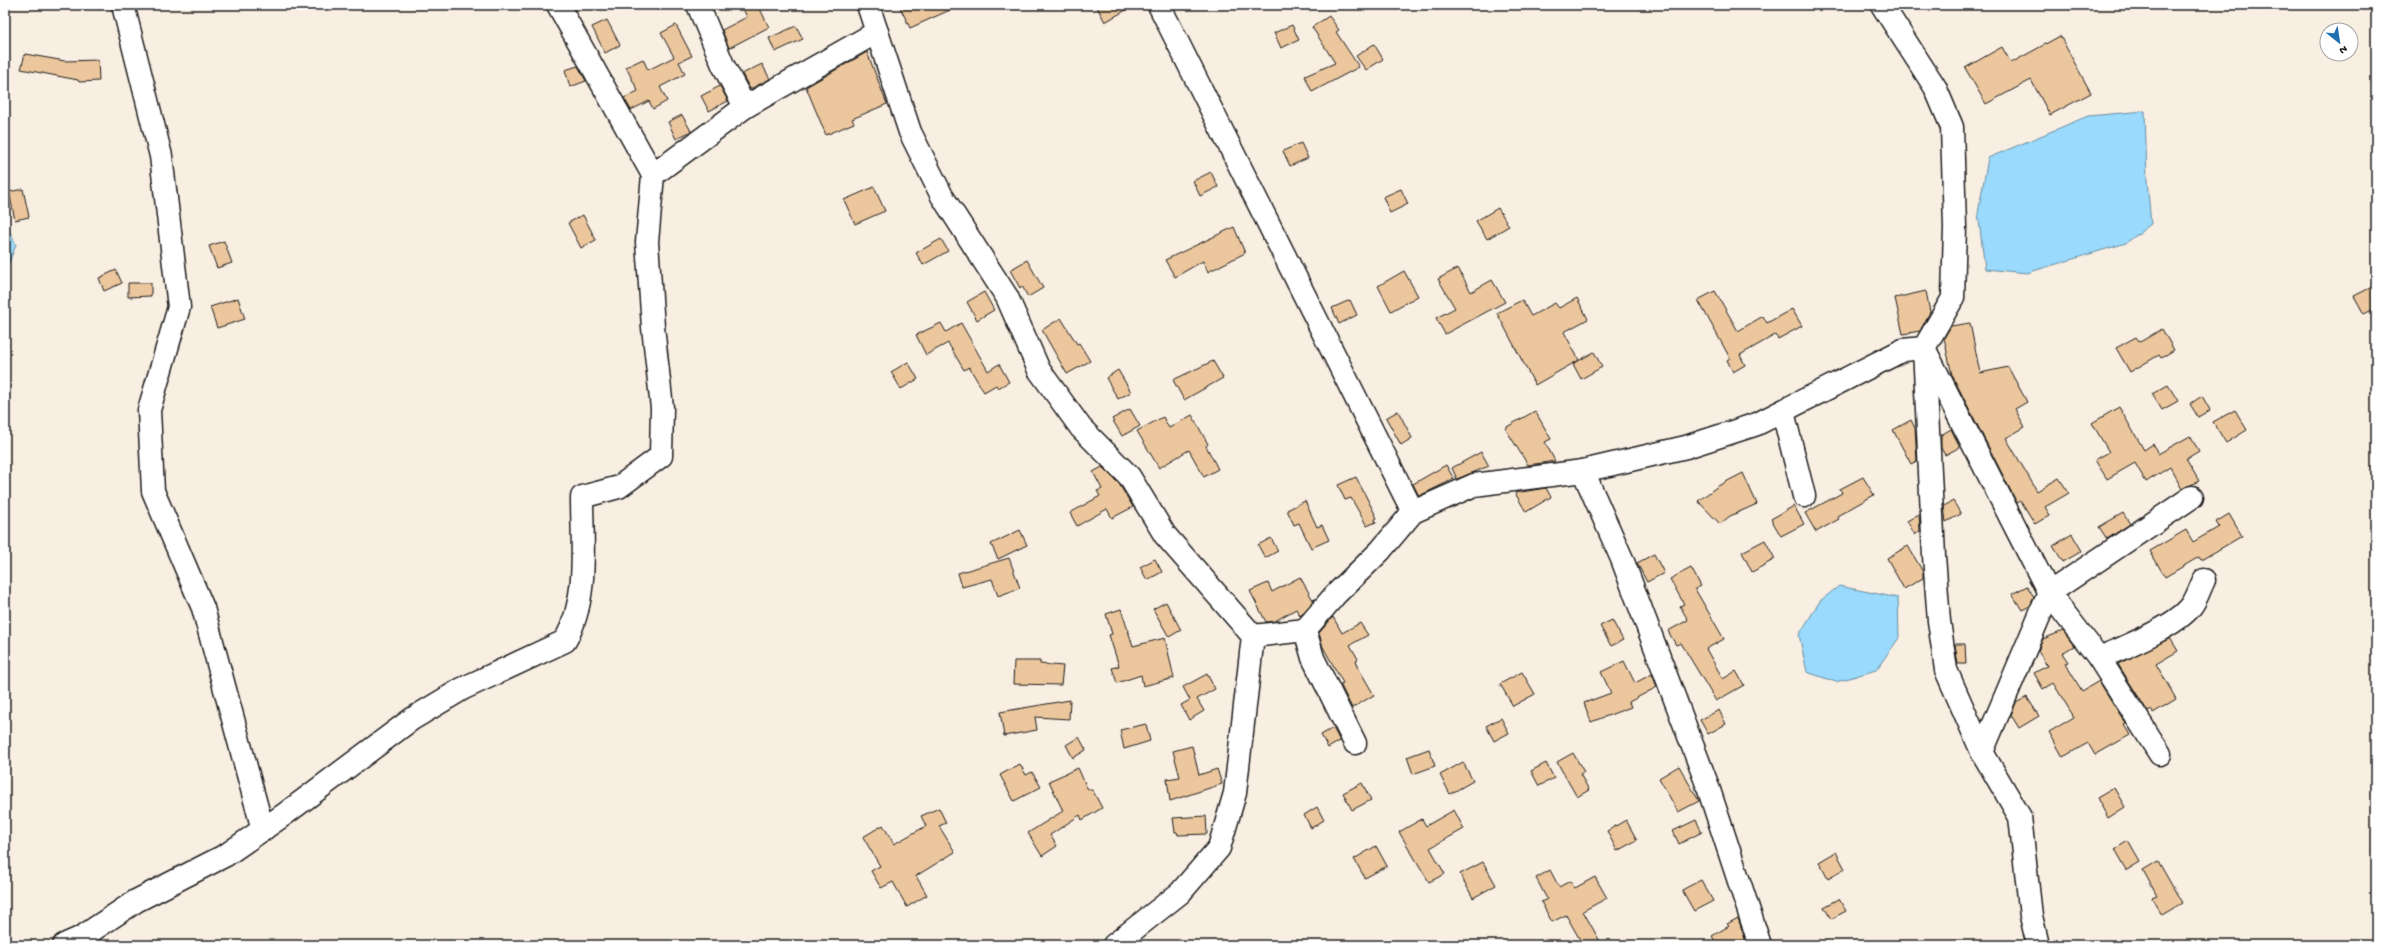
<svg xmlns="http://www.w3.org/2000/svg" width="2381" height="950" viewBox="0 0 2381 950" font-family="'Gochi Hand',sans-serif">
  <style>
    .water { fill: #9adafc; stroke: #688ea2 }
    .building { fill: #ecc79d; stroke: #1c1c1c }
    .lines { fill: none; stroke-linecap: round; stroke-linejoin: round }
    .minor-casing { stroke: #1c1c1c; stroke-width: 25 }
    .minor { stroke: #fff; stroke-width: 22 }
  </style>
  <rect width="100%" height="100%" fill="#f9eee2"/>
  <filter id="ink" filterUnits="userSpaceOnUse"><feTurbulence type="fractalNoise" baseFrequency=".025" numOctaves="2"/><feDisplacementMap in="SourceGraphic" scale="8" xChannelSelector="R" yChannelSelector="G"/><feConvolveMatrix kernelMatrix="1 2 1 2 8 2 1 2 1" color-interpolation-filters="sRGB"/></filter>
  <g filter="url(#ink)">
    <g class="water">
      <path d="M2145 111 2147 180 2151 224 2126 243 2027 273 1985 269 1978 213 1988 158 2088 116Z"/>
      <path d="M5 222 16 245 5 272Z"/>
      <path d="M1839 586 1898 598 1899 638 1876 670 1836 682 1807 672 1799 635 1820 601Z"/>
    </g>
    <g class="building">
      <path d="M741 5H758L769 27 729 48 722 30 747 17Z"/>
      <path d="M899 5H961L910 28Z"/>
      <path d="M1096 5H1135L1105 22Z"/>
      <path d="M1329 16 1339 30 1336 32 1359 67 1312 92 1305 76 1335 63 1312 27Z"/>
      <path d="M607 20 620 45 605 53 592 27Z"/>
      <path d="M676 25 692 56 679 62 685 74 660 87 667 101 653 109 649 101 631 110 624 98 638 91 626 67 643 59 648 70 674 57 661 33Z"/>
      <path d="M1292 25 1299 40 1281 48 1274 33Z"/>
      <path d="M796 26 803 39 775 52 769 38Z"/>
      <path d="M2060 36 2091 93 2050 115 2031 80 1986 104 1965 68 2002 47 2011 63Z"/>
      <path d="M1374 44 1383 59 1366 70 1356 56Z"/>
      <path d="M867 52 887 104 852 119 854 123 826 135 806 87Z"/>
      <path d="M25 54 65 61 98 60 99 81 79 82 78 80 21 69Z"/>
      <path d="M762 64 770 79 750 89 742 74Z"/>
      <path d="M578 66 586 81 570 87 565 70Z"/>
      <path d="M720 86 728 101 709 111 701 96Z"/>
      <path d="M682 115 691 131 676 139 668 122Z"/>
      <path d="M1301 143 1308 158 1290 166 1283 151Z"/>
      <path d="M1211 172 1218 187 1200 196 1193 181Z"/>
      <path d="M874 187 885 211 855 224 844 200Z"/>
      <path d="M23 189 29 217 15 220 9 192Z"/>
      <path d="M1401 189 1408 204 1390 213 1383 197Z"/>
      <path d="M1498 208 1509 226 1487 239 1476 221Z"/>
      <path d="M583 215 596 240 581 248 568 223Z"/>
      <path d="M1234 227 1245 253 1208 272 1203 261 1175 277 1165 260Z"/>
      <path d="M941 239 948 251 923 265 916 253Z"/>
      <path d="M224 241 232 263 217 268 209 246Z"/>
      <path d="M1027 260 1043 288 1028 297 1022 286 1020 288 1010 270Z"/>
      <path d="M1458 268 1471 292 1492 280 1505 302 1445 334 1436 318 1455 308 1438 279Z"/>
      <path d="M116 270 122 283 104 291 99 278Z"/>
      <path d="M1404 271 1418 296 1391 311 1378 286Z"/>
      <path d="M128 283H151V296L128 297Z"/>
      <path d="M2376 285V308L2364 314 2354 296Z"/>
      <path d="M1715 291 1738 331 1763 316 1767 323 1792 309 1802 326 1778 339 1775 335 1740 355 1745 365 1733 372 1727 360 1730 358 1698 300Z"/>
      <path d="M1926 291 1930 312 1920 331 1903 334 1895 298Z"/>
      <path d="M984 292 994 310 977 320 967 302Z"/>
      <path d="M238 298 245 319 217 328 210 307Z"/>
      <path d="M1577 298 1588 319 1564 332 1579 360 1535 385 1497 313 1522 300 1531 316 1555 303 1559 308Z"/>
      <path d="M1350 300 1357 315 1339 324 1332 308Z"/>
      <path d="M1061 318 1077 344 1079 343 1090 361 1067 374 1042 330Z"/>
      <path d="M941 323 946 332 961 323 988 371 999 364 1009 382 998 388 996 385 984 392 969 367 964 370 948 343 926 355 916 335Z"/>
      <path d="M1970 323 1980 373 2008 367 2027 402 2015 409 2025 427 2006 438 2037 491 2059 478 2069 493 2045 507 2050 515 2035 524 2021 501 2017 503 1952 375 1944 338 1951 326Z"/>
      <path d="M2162 329 2174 350 2161 358 2159 355 2130 372 2116 348 2136 337 2140 342Z"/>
      <path d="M1594 352 1602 367 1581 379 1573 364Z"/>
      <path d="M1213 361 1223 378 1184 400 1173 380Z"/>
      <path d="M908 362 918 379 901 389 891 372Z"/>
      <path d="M1118 370 1131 392 1118 399 1106 378Z"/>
      <path d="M2168 385 2178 401 2162 410 2152 394Z"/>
      <path d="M2202 396 2210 410 2198 417 2190 404Z"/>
      <path d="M2119 407 2144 450 2153 444 2158 454 2190 436 2199 451 2186 459 2199 481 2182 489 2170 467 2146 482 2135 463 2107 479 2095 460 2109 452 2092 423Z"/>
      <path d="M1130 409 1140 426 1122 436 1112 419Z"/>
      <path d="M2235 410 2247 430 2226 443 2213 422Z"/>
      <path d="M1398 411 1412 438 1401 445 1386 418Z"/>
      <path d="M1535 411 1551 439 1545 442 1555 461 1528 465 1505 428Z"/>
      <path d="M1192 415 1208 444 1206 446 1218 469 1204 477 1189 450 1159 468 1137 431 1163 417 1169 428Z"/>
      <path d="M1911 420 1915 428 1917 461 1911 464 1893 430Z"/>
      <path d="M1951 429 1960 447 1945 455 1941 448V435Z"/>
      <path d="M1481 452 1489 466 1457 479 1452 468Z"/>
      <path d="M1446 465 1454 479 1419 496 1413 484Z"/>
      <path d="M1102 467 1119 484 1133 507 1112 518 1107 509 1077 526 1070 513 1100 496 1097 491 1102 489 1093 472Z"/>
      <path d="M1743 473 1757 504 1730 516 1720 524 1698 501 1718 486Z"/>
      <path d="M1356 477 1377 518 1375 519 1376 522 1367 526 1351 498 1345 500 1338 485Z"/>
      <path d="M1863 477 1874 495 1837 516 1839 519 1816 532 1805 513 1842 493 1840 489Z"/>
      <path d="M1546 488 1551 497 1526 512 1515 493Z"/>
      <path d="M1305 501 1317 527 1322 525 1329 540 1311 548 1299 523 1294 525 1287 510Z"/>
      <path d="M1953 501 1961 514 1946 522 1944 506Z"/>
      <path d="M1794 506 1804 524 1781 536 1771 519Z"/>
      <path d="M2123 513 2130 524 2107 539 2099 527Z"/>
      <path d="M1919 514 1920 531 1915 535 1907 521Z"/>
      <path d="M2229 514 2242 536 2201 560 2199 557 2165 577 2150 551 2186 530 2193 542 2219 527 2216 522Z"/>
      <path d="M1020 530 1027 545 998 559 991 544Z"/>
      <path d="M2072 534 2082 551 2063 562 2053 546Z"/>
      <path d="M1271 538 1278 551 1265 558 1258 545Z"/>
      <path d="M1765 540 1775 559 1752 572 1742 552Z"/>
      <path d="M1908 546 1923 572V578L1904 589 1887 558Z"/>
      <path d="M1654 554 1664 573 1647 582 1637 563Z"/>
      <path d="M1009 558 1020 588 998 596 992 579 962 587 958 573Z"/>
      <path d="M1155 559 1162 572 1147 580 1140 567Z"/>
      <path d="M1691 568 1701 586 1695 589 1724 639 1706 649 1723 679 1736 671 1744 685 1716 701 1681 643 1676 645 1668 631 1688 620 1680 606 1684 604 1670 579Z"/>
      <path d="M1300 577 1313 600 1315 599 1300 616 1296 609 1275 621 1266 622 1250 591 1268 583 1272 592Z"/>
      <path d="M2027 586 2034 597 2030 606 2022 610 2012 594Z"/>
      <path d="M1166 602 1181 630 1169 637 1153 609Z"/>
      <path d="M1121 609 1133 646 1165 638 1174 678 1143 686 1141 675 1117 683 1112 668 1119 666 1109 635 1112 634 1106 614Z"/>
      <path d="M1333 617 1342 633 1360 623 1368 635 1350 645 1358 659 1356 660 1359 669 1374 695 1352 708 1340 684 1343 683 1323 647 1319 633Z"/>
      <path d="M1612 620 1623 640 1611 646 1600 626Z"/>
      <path d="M2063 631 2074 646 2062 653 2068 662 2065 663 2082 691 2099 681 2126 724 2124 725 2130 735 2095 755 2088 743 2063 757 2049 732 2074 717 2053 683 2043 689 2034 673 2047 666 2038 651 2043 639Z"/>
      <path d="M2170 638 2178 651 2156 664 2176 699 2153 713 2152 710 2148 712 2118 664Z"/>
      <path d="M1955 644H1965L1966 664H1958Z"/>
      <path d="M1014 661H1040V664L1063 666 1061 685 1013 684Z"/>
      <path d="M1624 661 1635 683 1652 674 1657 687 1629 702 1631 707 1591 722 1584 703 1611 693 1601 672Z"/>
      <path d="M1522 672 1535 694 1513 706 1500 684Z"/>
      <path d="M1207 674 1215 689 1197 699 1204 711 1189 720 1181 705 1190 700 1183 687Z"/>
      <path d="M2027 697 2039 716 2019 728 2011 715 2016 703Z"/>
      <path d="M1070 700 1069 719 1035 717 1037 730 1004 736 1000 712Z"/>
      <path d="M1719 710 1726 724 1708 734 1700 720Z"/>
      <path d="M1501 718 1509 733 1494 741 1486 726Z"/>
      <path d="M1146 724 1150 741 1124 749 1120 730Z"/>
      <path d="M1333 728 1340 741 1328 748 1321 735Z"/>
      <path d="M1079 737 1086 750 1073 758 1066 745Z"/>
      <path d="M1192 746 1199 775 1217 769 1222 784 1170 801 1167 779 1180 777 1173 751Z"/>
      <path d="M1429 749 1435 766 1413 774 1407 757Z"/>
      <path d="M1573 753 1584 772 1580 774 1589 790 1577 797 1557 762Z"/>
      <path d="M1463 762 1473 781 1450 794 1440 775Z"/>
      <path d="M1546 763 1554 778 1539 786 1531 771Z"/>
      <path d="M1020 764 1026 775 1032 772 1041 787 1014 801 1000 775Z"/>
      <path d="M1679 766 1699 801 1678 812 1659 778Z"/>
      <path d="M1078 768 1087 788 1093 791 1102 808 1082 820 1080 815 1050 835 1057 846 1042 856 1028 833 1063 811 1049 781Z"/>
      <path d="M1362 783 1371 800 1352 810 1343 793Z"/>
      <path d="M2114 788 2125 807 2108 818 2097 798Z"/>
      <path d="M1317 807 1324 820 1311 828 1304 815Z"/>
      <path d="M939 808 946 823 939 826 955 852 916 876 927 895 907 907 893 882 881 888 871 871 880 866 863 837 883 825 894 844 926 826 921 816Z"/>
      <path d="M1454 810 1464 829 1430 848 1445 874 1429 882 1399 832 1422 819 1426 826Z"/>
      <path d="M1206 816 1207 834 1178 835 1177 832H1175L1173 818Z"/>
      <path d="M1626 820 1637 840 1617 851 1607 831Z"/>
      <path d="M1696 820 1702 832 1679 844 1673 831Z"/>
      <path d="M2128 841 2140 862 2127 870 2115 849Z"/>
      <path d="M1376 846 1387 866 1365 878 1354 859Z"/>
      <path d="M1836 852 1845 869 1828 879 1819 862Z"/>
      <path d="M2158 861 2182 903 2162 915 2152 898 2157 896 2143 870Z"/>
      <path d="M1483 862 1496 885 1473 898 1460 874Z"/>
      <path d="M1550 870 1559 887 1570 881 1575 888 1595 877 1607 898 1583 911 1602 945H1583L1566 915 1552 922 1541 902 1547 899 1536 878Z"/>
      <path d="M1701 880 1713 901 1694 911 1682 890Z"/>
      <path d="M1839 899 1846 911 1831 919 1824 907Z"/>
      <path d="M1738 918 1747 945H1717L1712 936 1729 926 1727 924Z"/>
    </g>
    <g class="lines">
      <defs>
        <g id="minor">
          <path d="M123 5 161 156 179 307 149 410 153 491 203 608 263 830"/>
          <path d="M558 5 653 175"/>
          <path d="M698 5 723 65 745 107"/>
          <path d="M868 5 910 132 942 196 1007 297 1039 370 1081 428 1129 476 1165 535 1253 636 1235 793 1219 848 1180 893 1114 945"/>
          <path d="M1159 5 1413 512"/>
          <path d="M1882 5 1935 87 1952 127 1955 227 1953 298 1924 348 2049 593 2099 658 2160 754"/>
          <path d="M1783 412 1804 496"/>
          <path d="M1583 471 1622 559 1707 784 1760 945"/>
          <path d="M1253 636 1305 630"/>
          <path d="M2099 658C2123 648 2178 626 2192 605 2197 598 2200 588 2204 580"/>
          <path d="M1355 743 1313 658 1305 630 1335 595 1380 551 1413 512 1474 485 1583 471 1686 447 1757 424 1903 350 1924 348 1934 556 1939 621 1946 670 1982 752 2020 817 2031 916 2038 945"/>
          <path d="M1982 752 2049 593 2192 497"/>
          <path d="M64 945 82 937 136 901 226 855 285 814 412 719 462 689 565 641C589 599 582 544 582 497L619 487 661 456 662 408 653 327 647 242 653 175 745 107 877 32"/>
        </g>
      </defs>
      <use href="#minor" class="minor-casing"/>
      <use href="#minor" class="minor"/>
    </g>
  </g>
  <rect width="2381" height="950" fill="none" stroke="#fff" stroke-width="20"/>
  <rect x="10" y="10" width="2361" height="930" fill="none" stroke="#1c1c1c" stroke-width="1.5" filter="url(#ink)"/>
  <g transform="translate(2339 42) rotate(150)"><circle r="19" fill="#ffffff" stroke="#a4a4a4"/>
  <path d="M0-3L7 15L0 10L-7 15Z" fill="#1f6fb2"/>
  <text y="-6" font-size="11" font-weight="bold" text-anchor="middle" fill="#1c1c1c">N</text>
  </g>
</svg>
